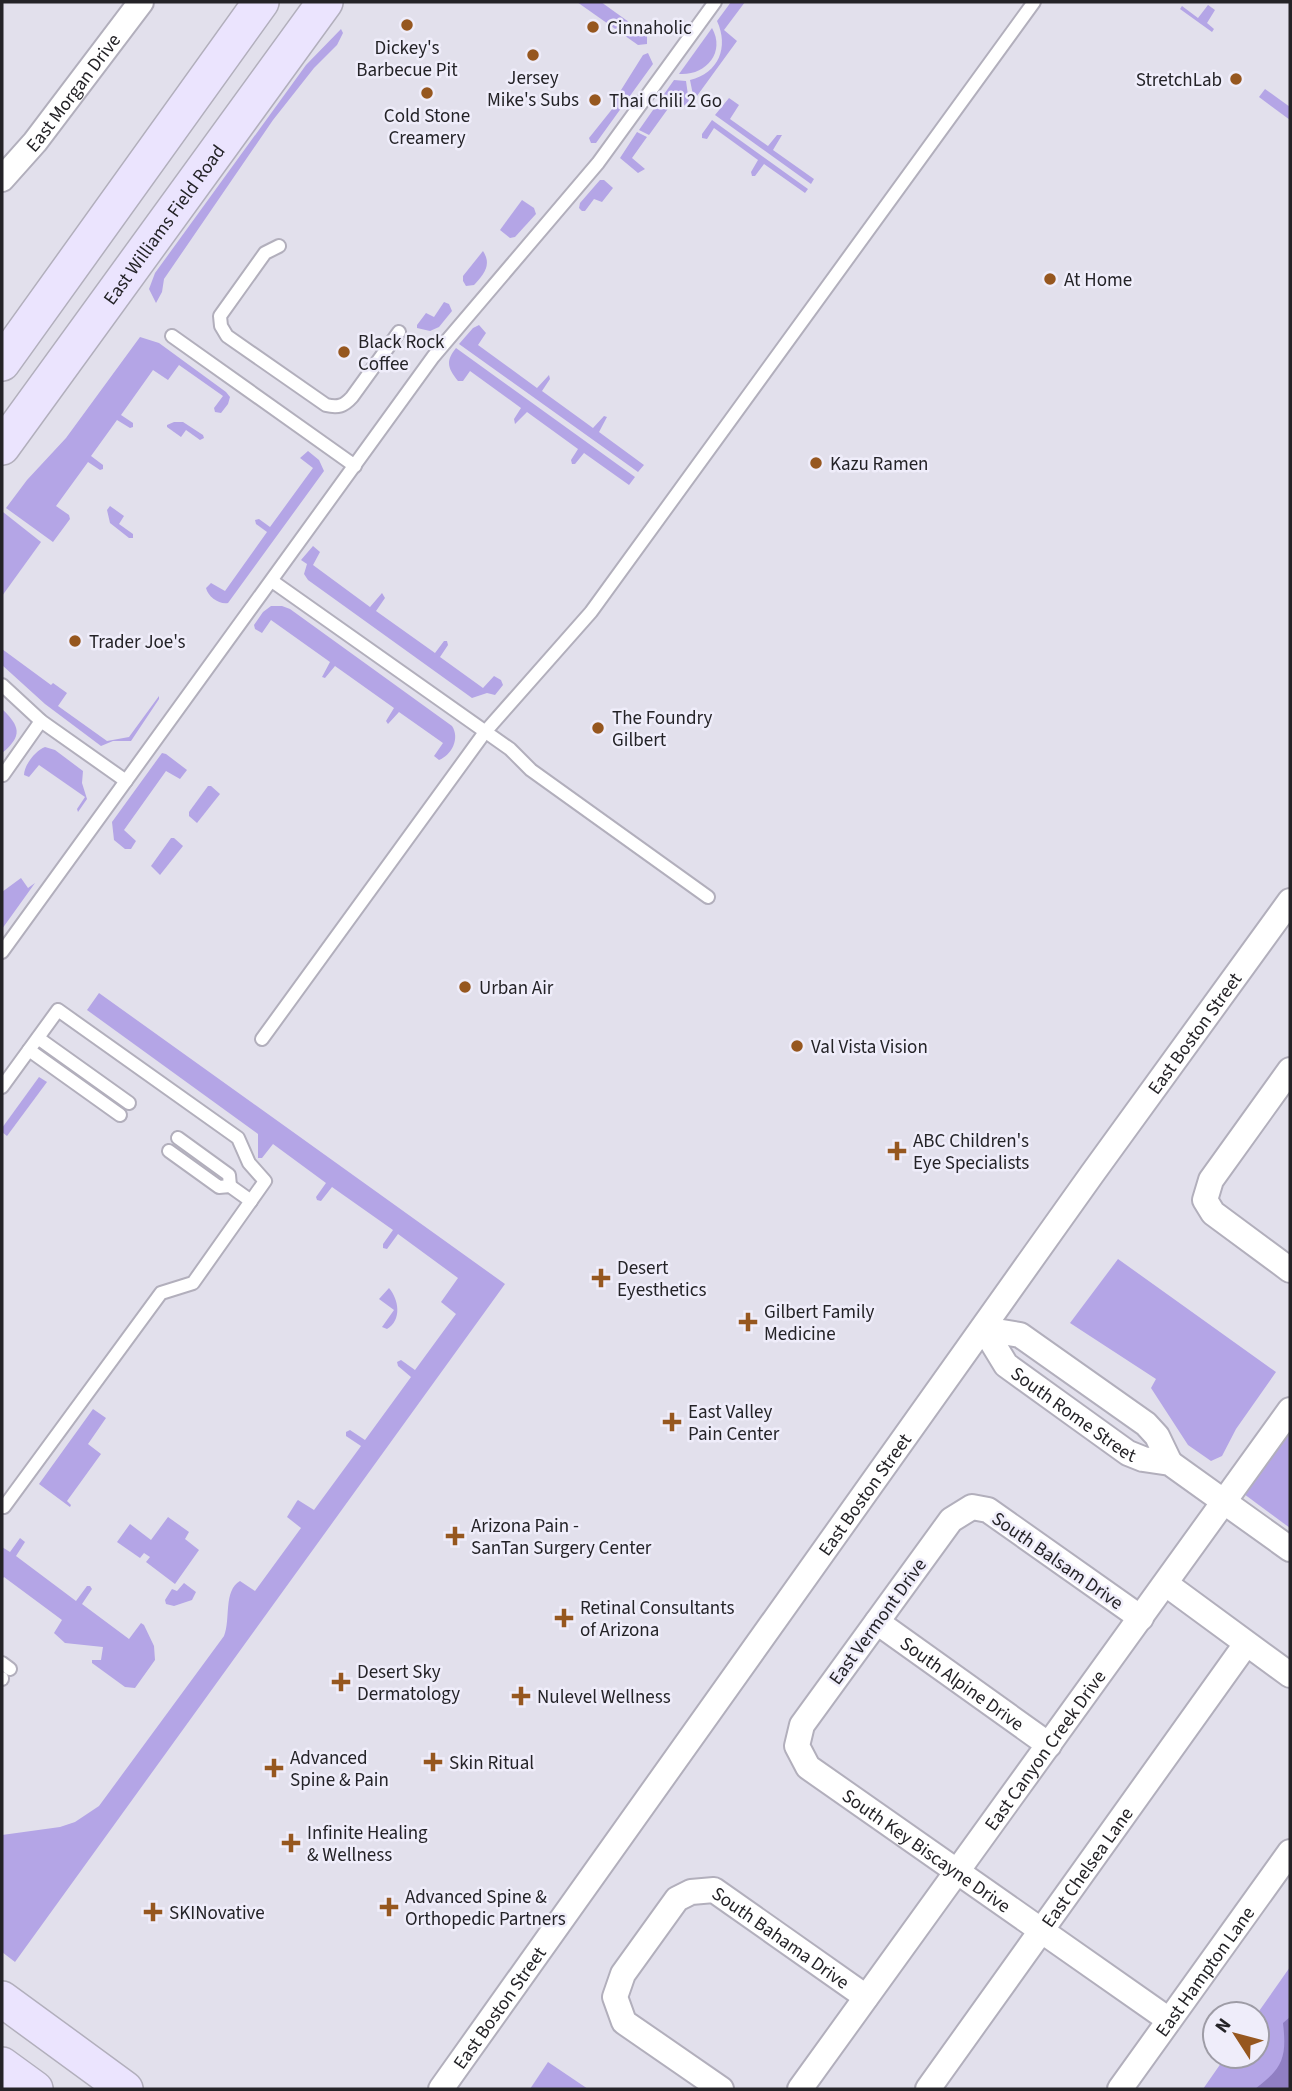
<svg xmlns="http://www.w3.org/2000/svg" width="1292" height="2091" viewBox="0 0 1292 2091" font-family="'Source Sans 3',sans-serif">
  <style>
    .green { fill: #b4a5e6 }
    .water { fill: #907fc3 }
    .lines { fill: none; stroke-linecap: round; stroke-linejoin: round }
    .lane-casing { stroke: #b2afbc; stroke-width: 16 }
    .street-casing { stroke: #b2afbc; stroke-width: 28 }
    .secondary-casing { stroke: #b2afbc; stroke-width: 38 }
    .lane { stroke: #fff; stroke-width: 12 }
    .street { stroke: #fff; stroke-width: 24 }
    .secondary { stroke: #ebe4fe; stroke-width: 35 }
    .poi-dot { fill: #96571f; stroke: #efedfa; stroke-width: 2.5 }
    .labels { text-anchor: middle; stroke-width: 5; stroke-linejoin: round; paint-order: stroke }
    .poi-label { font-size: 19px; fill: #242327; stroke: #efedfa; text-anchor: start }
    .street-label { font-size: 19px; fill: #242327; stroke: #efedfa }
  </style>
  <rect width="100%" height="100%" fill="#e2e0ec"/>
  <g class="green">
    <path d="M577 2H601L647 35V44L638 45Z"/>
    <path d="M731 2H745L724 30 737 41 694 100 690 80C719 73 729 47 717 21Z"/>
    <path d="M1208 5 1215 10 1207 23 1214 29 1212 32 1180 9 1182 6 1198 18Z"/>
    <path d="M712 28C726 53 705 76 679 74Z"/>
    <path d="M341 29 343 33 337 45 314 68 273 120 164 279 162 292 156 303 149 289 155 273 306 65Z"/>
    <path d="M648 53 653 64 596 143H591L589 138 613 108 611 106 643 55Z"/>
    <path d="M674 80 686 81 689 102 691 104 687 107 675 99 649 135 639 130Z"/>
    <path d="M1265 89 1290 107V120L1259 97Z"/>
    <path d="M729 98 739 105 730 119 768 146 777 135H782L773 150 814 179 811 184 715 115Z"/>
    <path d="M712 120 808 189 805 193 764 164 755 176H752L751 172 758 160 714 128 707 139 702 138V134Z"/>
    <path d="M637 132 647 137 632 158 645 169 638 173 620 158Z"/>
    <path d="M600 180H604L613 188 602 202 594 199 585 211H582L579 208 580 203Z"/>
    <path d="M522 200 534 208 536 214 515 237 510 238 500 230Z"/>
    <path d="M483 251C492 265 484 274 474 285L466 286 463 281V276Z"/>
    <path d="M444 302 449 304 452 311 439 327 430 331 417 328V325L426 313 434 317Z"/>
    <path d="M479 325 486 333 478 345 537 388 549 375 550 379 542 391 593 428 604 416 607 417 599 432 644 465 638 472 459 344 473 328Z"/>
    <path d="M140 337 159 343 226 392 230 397 228 404 221 413 215 412 214 408 223 396 179 365 168 380 153 370 121 415 133 423V427L130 428 117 420 91 456 103 465V469L100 470 88 462 56 506 69 515 70 519 53 542 6 508 27 480 66 438Z"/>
    <path d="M456 348 635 477 629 485 584 453 575 464H572L571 460 578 449 527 412 515 424 514 419 521 408 470 371 463 381H458C448 368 445 362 456 348Z"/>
    <path d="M174 422H183L203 435 204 438 200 440 186 430 181 437 167 427V425Z"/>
    <path d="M308 451 319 460 324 471 228 603C220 605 208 597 206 588L211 583 225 591 267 532 256 524 255 520 259 519 270 527 313 468 300 458Z"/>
    <path d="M110 506 124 516 119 524 133 534V538H129L110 523 107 510Z"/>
    <path d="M3 512 41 542 2 596V513Z"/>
    <path d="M313 546 320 552 313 565 370 607 382 593 385 598 376 611 435 653 444 641H447L448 645 440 657 483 688 494 676 501 680 503 685 495 695 487 693 472 698 308 580 304 574 307 564 301 560Z"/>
    <path d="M271 606H282L290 609 452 726C460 738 452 755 439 760L434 756 443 743 399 712 388 724 386 721 394 708 335 666 325 678 322 677 330 662 271 620 262 633 255 629 254 625 263 612Z"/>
    <path d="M2 649 51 685 53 683 67 693 58 706 107 741 129 737 159 696V699L131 741H113L101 746 45 704 2 665Z"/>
    <path d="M2 709C20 726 23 736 2 753Z"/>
    <path d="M45 747 55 750 83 771 82 783 87 799 78 812 77 809 85 797 39 765 29 777 24 775C24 765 36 750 45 747Z"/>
    <path d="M162 753 166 754 187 770 180 779 166 771 124 830 136 841 131 849H125L114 840 112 822Z"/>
    <path d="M208 786H211L220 794 197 823 189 816V812Z"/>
    <path d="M171 838H174L183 846 160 875 151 866Z"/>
    <path d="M21 878 28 888 35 883 2 929V892Z"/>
    <path d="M99 993 505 1284 15 1962 2 1952V1835L60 1827 75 1822 99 1806 224 1636C231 1619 223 1591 240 1581L255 1591 301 1528 287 1517 297 1501 298 1500 314 1510 361 1446 346 1436V1432L350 1430 365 1440 411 1377 398 1366 397 1362 401 1360 415 1370 456 1314 441 1302 458 1278 398 1234 387 1249 383 1248V1244L393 1230 332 1187 321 1201 317 1200 316 1197 326 1183 273 1144 262 1158H258V1134L87 1010Z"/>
    <path d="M39 1077 47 1082 7 1136 2 1132V1128Z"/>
    <path d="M1118 1259 1276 1372 1236 1429 1222 1456 1211 1461 1188 1445 1151 1388 1156 1379 1070 1323Z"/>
    <path d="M389 1288C399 1300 402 1320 387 1329L382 1327 394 1310 379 1299Z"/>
    <path d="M93 1409 106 1418 88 1444 101 1454 67 1501 71 1505 70 1507 39 1484Z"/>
    <path d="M1290 1430V1528L1244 1494Z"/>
    <path d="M168 1517 189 1532 185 1539 199 1550 175 1584 146 1562 150 1557 144 1553 140 1558 117 1542 130 1524 151 1540Z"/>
    <path d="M20 1538 25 1542 16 1556 76 1601 87 1586H90L92 1589 82 1604 129 1639 141 1623 144 1625 154 1646 155 1660 135 1688 125 1687 92 1663V1660H101L103 1647 65 1643 54 1633 62 1620 4 1577 2 1579V1547L10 1552Z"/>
    <path d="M184 1583 196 1592 192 1600 174 1606 166 1604 165 1600 172 1589 177 1591Z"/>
    <path d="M1290 1967V2089H1203L1226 2056H1257V2014Z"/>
    <path d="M548 2062 588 2089H530Z"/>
  </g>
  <path class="water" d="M1290 2017V2089H1255C1283 2068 1287 2057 1283 2023Z"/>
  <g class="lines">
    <defs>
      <g id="lane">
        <path d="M279 246 265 253 220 316 221 326 227 336 326 405C338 408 344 406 352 397L399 332"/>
        <path d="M172 336 355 466"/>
        <path d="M272 581 510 749 531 770 708 897"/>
        <path d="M2 685 41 721 126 781"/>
        <path d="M3 775 41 721"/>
        <path d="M2 952 433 357 598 163 715 2"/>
        <path d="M38 1038 129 1103"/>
        <path d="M262 1039 485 732 591 612 1034 2"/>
        <path d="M29 1050 120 1115"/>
        <path d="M2 1087 58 1010 238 1138 249 1163 265 1181 193 1283 161 1293 4 1507"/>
        <path d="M178 1138 229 1175 230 1186"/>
        <path d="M169 1151 219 1187 230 1186 251 1201"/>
        <path d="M2 1663 10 1669"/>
        <path d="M2 1678V1679"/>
      </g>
      <g id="street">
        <path id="s1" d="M2 179 35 142 141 2"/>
        <path d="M1290 1070 1211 1180 1205 1200 1213 1213 1290 1270"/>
        <path id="s2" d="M984 1329 1006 1365 1078 1417 1128 1453 1143 1459 1170 1463 1290 1549"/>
        <path d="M984 1329 1020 1335 1146 1424 1157 1436 1170 1463"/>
        <path d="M1166 1584 1290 1675"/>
        <path id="s3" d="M1141 1618 988 1510 972 1507 951 1520 802 1725 797 1746 808 1767 1169 2020"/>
        <path id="s4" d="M877 1622 1049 1745"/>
        <path id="s5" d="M441 2089 1092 1174 1290 901"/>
        <path id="s6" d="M721 2089 624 2022 615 1997 623 1974 677 1899 691 1892 714 1890 866 1997"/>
        <path id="s7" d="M800 2089 1290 1410"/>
        <path id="s8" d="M928 2089 1246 1644"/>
        <path id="s9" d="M1120 2089 1290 1852"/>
      </g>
      <g id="secondary">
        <path d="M2 363 261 2"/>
        <path id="s10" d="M2 447 325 2"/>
        <path d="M2 1999 125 2089"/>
        <path d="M2 2065 35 2089"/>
      </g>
    </defs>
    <use href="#lane" class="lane-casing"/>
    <use href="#street" class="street-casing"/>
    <use href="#secondary" class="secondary-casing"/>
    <use href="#lane" class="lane"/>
    <use href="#street" class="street"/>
    <use href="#secondary" class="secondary"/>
  </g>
  <g class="poi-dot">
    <circle cx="407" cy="25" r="7"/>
    <circle cx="593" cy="27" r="7"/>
    <circle cx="533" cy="55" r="7"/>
    <circle cx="1236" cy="79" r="7"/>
    <circle cx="427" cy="93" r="7"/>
    <circle cx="595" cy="100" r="7"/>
    <circle cx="1050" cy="279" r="7"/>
    <circle cx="344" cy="352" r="7"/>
    <circle cx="816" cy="463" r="7"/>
    <circle cx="75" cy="641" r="7"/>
    <circle cx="598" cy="728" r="7"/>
    <circle cx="465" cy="987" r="7"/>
    <circle cx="797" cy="1046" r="7"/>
    <path d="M893.5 1140.5h7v7h7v7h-7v7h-7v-7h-7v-7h7z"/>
    <path d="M597.5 1267.5h7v7h7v7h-7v7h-7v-7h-7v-7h7z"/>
    <path d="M744.5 1311.5h7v7h7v7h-7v7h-7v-7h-7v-7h7z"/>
    <path d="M668.5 1411.5h7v7h7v7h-7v7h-7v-7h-7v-7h7z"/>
    <path d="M451.5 1525.5h7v7h7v7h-7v7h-7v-7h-7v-7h7z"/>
    <path d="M560.5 1607.5h7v7h7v7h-7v7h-7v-7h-7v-7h7z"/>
    <path d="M337.5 1671.5h7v7h7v7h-7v7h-7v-7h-7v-7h7z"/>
    <path d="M517.5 1685.5h7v7h7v7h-7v7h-7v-7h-7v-7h7z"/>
    <path d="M429.5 1751.5h7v7h7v7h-7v7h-7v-7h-7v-7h7z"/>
    <path d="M270.5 1757.5h7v7h7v7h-7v7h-7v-7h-7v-7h7z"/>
    <path d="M287.5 1832.5h7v7h7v7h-7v7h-7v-7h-7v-7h7z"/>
    <path d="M385.5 1896.5h7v7h7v7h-7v7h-7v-7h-7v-7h7z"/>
    <path d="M149.5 1901.5h7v7h7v7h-7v7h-7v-7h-7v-7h7z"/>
  </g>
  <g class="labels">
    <g class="poi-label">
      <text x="607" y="34">Cinnaholic</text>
      <text x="407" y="54" text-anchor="middle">Dickey's<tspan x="407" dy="22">Barbecue Pit</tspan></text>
      <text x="533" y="84" text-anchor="middle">Jersey<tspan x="533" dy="22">Mike's Subs</tspan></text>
      <text x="1222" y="86" text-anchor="end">StretchLab</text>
      <text x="609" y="107">Thai Chili 2 Go</text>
      <text x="427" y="122" text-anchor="middle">Cold Stone<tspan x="427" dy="22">Creamery</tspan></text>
      <text x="1064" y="286">At Home</text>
      <text x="358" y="348">Black Rock<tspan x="358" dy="22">Coffee</tspan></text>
      <text x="830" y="470">Kazu Ramen</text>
      <text x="89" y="648">Trader Joe's</text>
      <text x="612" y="724">The Foundry<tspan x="612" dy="22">Gilbert</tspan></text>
      <text x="479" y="994">Urban Air</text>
      <text x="811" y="1053">Val Vista Vision</text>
      <text x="913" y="1147">ABC Children's<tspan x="913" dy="22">Eye Specialists</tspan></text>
      <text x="617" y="1274">Desert<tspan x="617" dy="22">Eyesthetics</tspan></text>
      <text x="764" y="1318">Gilbert Family<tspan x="764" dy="22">Medicine</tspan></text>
      <text x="688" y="1418">East Valley<tspan x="688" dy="22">Pain Center</tspan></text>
      <text x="471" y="1532">Arizona Pain -<tspan x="471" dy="22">SanTan Surgery Center</tspan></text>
      <text x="580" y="1614">Retinal Consultants<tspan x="580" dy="22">of Arizona</tspan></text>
      <text x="357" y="1678">Desert Sky<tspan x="357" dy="22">Dermatology</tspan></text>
      <text x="537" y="1703">Nulevel Wellness</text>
      <text x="290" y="1764">Advanced<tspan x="290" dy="22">Spine &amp; Pain</tspan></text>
      <text x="449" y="1769">Skin Ritual</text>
      <text x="307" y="1839">Infinite Healing<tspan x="307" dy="22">&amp; Wellness</tspan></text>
      <text x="405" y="1903">Advanced Spine &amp;<tspan x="405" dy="22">Orthopedic Partners</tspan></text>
      <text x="169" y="1919">SKINovative</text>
    </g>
    <g class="street-label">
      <text dy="7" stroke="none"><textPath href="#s1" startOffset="112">East Morgan Drive</textPath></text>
      <text dy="7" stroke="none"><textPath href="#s10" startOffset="275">East Williams Field Road</textPath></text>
      <text dy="7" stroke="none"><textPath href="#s5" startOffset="1297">East Boston Street</textPath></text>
      <text dy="7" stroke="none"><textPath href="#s2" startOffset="126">South Rome Street</textPath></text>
      <text dy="7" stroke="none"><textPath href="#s5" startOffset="730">East Boston Street</textPath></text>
      <text transform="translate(1058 1560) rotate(35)" y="7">South Balsam Drive</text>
      <text transform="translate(877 1621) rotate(-54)" y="7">East Vermont Drive</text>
      <text dy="7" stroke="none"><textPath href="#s4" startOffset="105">South Alpine Drive</textPath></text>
      <text dy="7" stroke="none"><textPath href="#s7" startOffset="418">East Canyon Creek Drive</textPath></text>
      <text dy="7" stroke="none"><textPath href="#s3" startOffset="672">South Key Biscayne Drive</textPath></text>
      <text dy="7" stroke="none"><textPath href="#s8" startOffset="273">East Chelsea Lane</textPath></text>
      <text dy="7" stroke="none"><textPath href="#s6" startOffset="382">South Bahama Drive</textPath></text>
      <text dy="7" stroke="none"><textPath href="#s9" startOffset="145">East Hampton Lane</textPath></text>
      <text dy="7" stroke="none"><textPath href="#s5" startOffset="100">East Boston Street</textPath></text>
    </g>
  </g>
  <rect width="1292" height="2091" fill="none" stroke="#242327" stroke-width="7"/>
  <g transform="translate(1236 2035) rotate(306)"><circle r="33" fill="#efedfa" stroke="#9e9ca6" stroke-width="2"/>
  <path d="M0-5L12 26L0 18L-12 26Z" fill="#96571f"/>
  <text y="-10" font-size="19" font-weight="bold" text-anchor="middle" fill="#242327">N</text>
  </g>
</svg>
